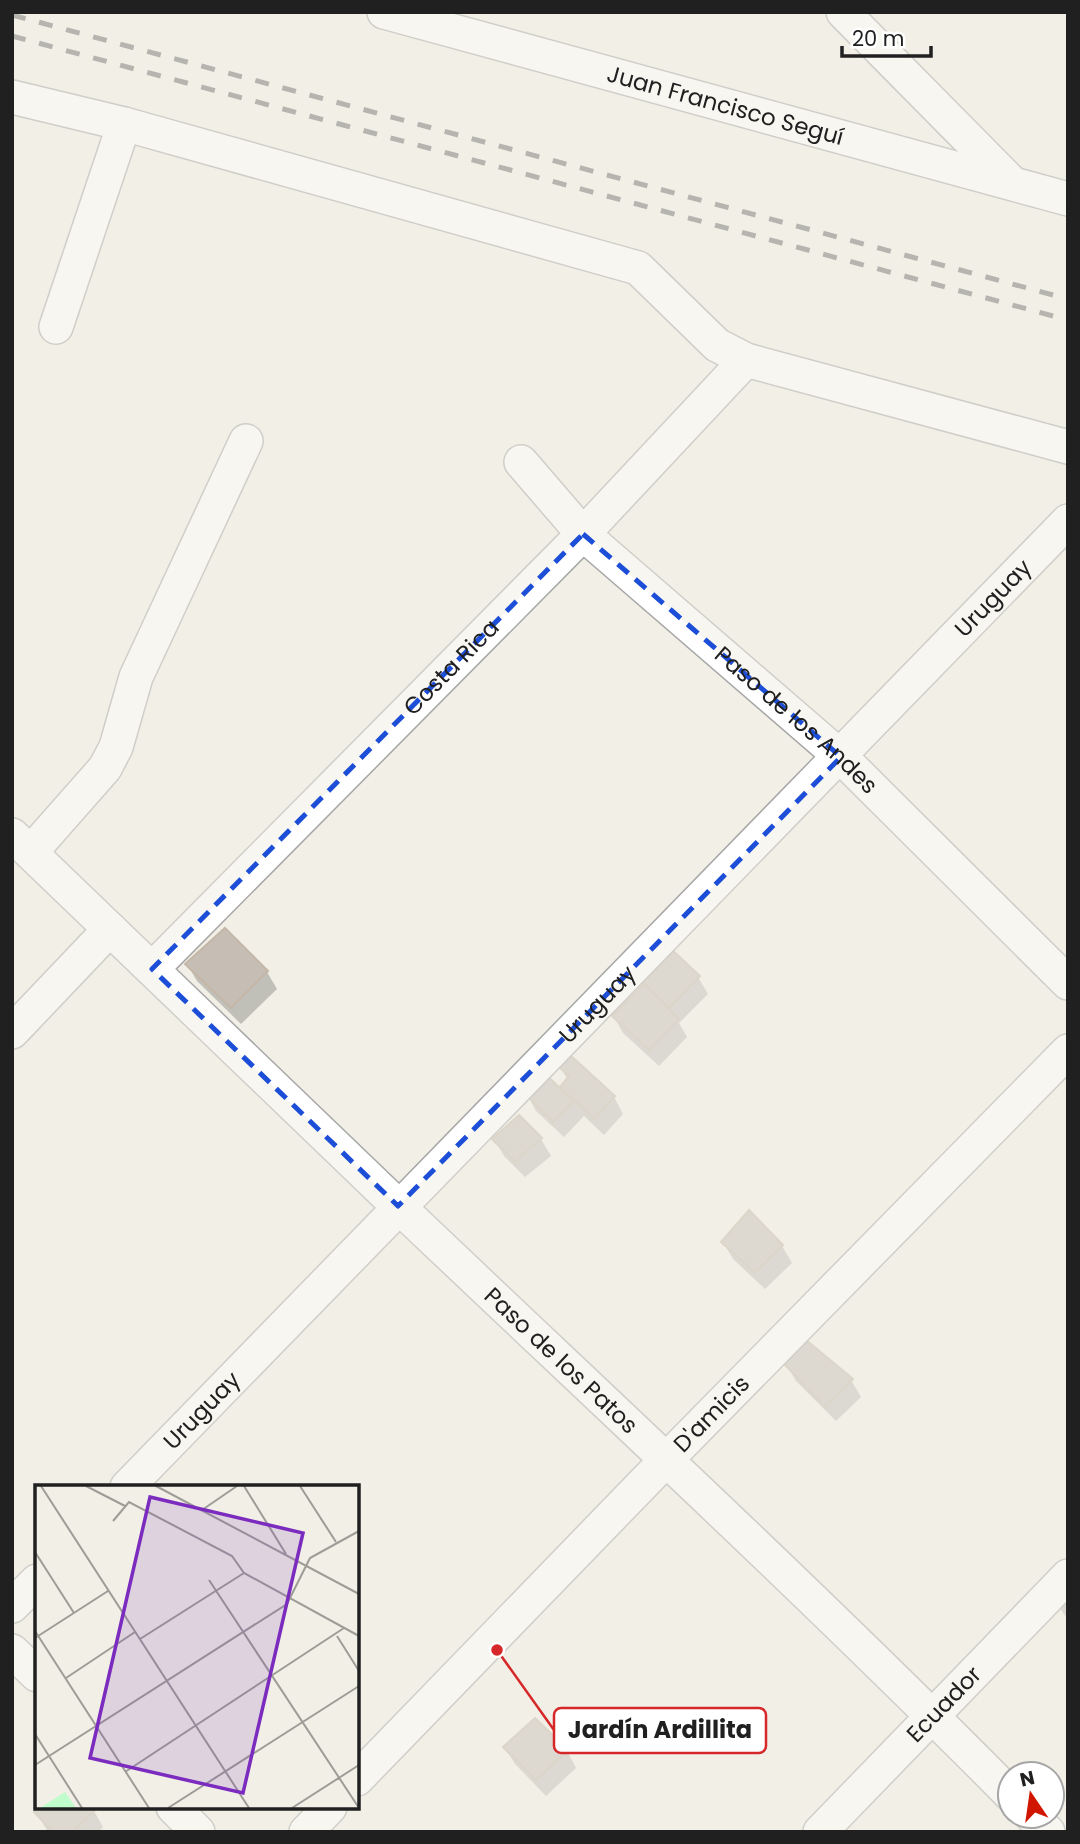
<svg xmlns="http://www.w3.org/2000/svg" width="1080" height="1844" viewBox="0 0 1080 1844" font-family="Poppins,sans-serif">
  <style>
    .shadow { fill: #0003 }
    .building { fill: #c6beb5; stroke: #c4b7a7; stroke-width: 2 }
    .lines { fill: none; stroke-linecap: round; stroke-linejoin: round }
    .minor-casing { stroke: #a7a7a7; stroke-width: 36 }
    .minor { stroke: #fff; stroke-width: 33 }
    .rail { stroke: #6e6e6e; stroke-width: 5; stroke-dasharray: 14 14; stroke-linecap: butt }
    .marked { fill: none; stroke: #1d4ed8; stroke-width: 5; stroke-dasharray: 14 9; stroke-linejoin: round }
    .labels { text-anchor: middle; stroke-width: 6; stroke-linejoin: round; paint-order: stroke }
    .street-label { font-size: 23px; fill: #202020; stroke: #fff }
    .inset-road { fill: none; stroke: #9d9c97; stroke-width: 2 }
    .view { fill: #7b2cbf; fill-opacity: 0.15; stroke: #7b2cbf; stroke-width: 3.5 }
    .inset-edge { fill: none; stroke: #202020; stroke-width: 3.5 }
    .leader { fill: none; stroke: #d62828; stroke-width: 2.5 }
    .callout-dot { fill: #d62828; stroke: #fff; stroke-width: 2.5 }
    .callout { fill: #fff; stroke: #d62828; stroke-width: 2.5 }
    .callout-label { font-size: 24px; text-anchor: middle; font-weight: bold; fill: #202020 }
  </style>
  <rect width="100%" height="100%" fill="#f1efe6"/>
  <g class="shadow">
    <path d="M225 930 267 972 277 989 241 1024 197 981 187 964Z"/>
    <path d="M698 977 708 994 679 1023 687 1037 659 1066 623 1033 614 1017 645 985 642 980Z"/>
    <path d="M569 1056 614 1097 623 1114 604 1135 584 1116 564 1137 536 1111 527 1094 560 1090 568 1080 559 1065Z"/>
    <path d="M519 1117 541 1139 551 1156 525 1177 504 1156 494 1139Z"/>
    <path d="M749 1213 782 1246 792 1263 765 1289 733 1259 723 1242Z"/>
    <path d="M786 1364 851 1380 861 1397 836 1421 796 1381Z"/>
    <path d="M1068 1591V1620L1056 1602Z"/>
    <path d="M535 1720 567 1751 576 1768 546 1796 515 1764 505 1748Z"/>
    <path d="M94 1811 103 1827 99 1832H48L36 1812Z"/>
  </g>
  <g class="building">
    <path d="M225 928 268 971 231 1008 185 964Z"/>
    <path d="M670 948 700 976 669 1008 640 980Z"/>
    <path d="M644 984 679 1019 649 1050 612 1016Z"/>
    <path d="M569 1054 615 1096 594 1119 560 1087 569 1076 557 1065Z"/>
    <path d="M544 1073 574 1101 553 1122 525 1094Z"/>
    <path d="M519 1115 542 1138 515 1162 492 1139Z"/>
    <path d="M749 1210 783 1245 755 1273 721 1242Z"/>
    <path d="M805 1339 853 1379 825 1406 784 1364Z"/>
    <path d="M535 1718 568 1750 536 1780 503 1747Z"/>
    <path d="M39 1807H93L95 1810 73 1832H53L34 1812Z"/>
  </g>
  <g class="lines">
    <defs>
      <g id="minor">
        <path id="s1" d="M384 12 1068 199"/>
        <path d="M843 12 1011 182"/>
        <path d="M12 97 124 124 638 268 717 345 746 360 1068 447"/>
        <path d="M56 327 124 124"/>
        <path id="s2" d="M521 462 583 534 841 757 1068 983"/>
        <path id="s3" d="M12 835C141 958 269 1083 398 1206 603 1401 811 1593 1010 1794"/>
        <path d="M31 852 105 768 116 747 136 677 246 441"/>
        <path id="s4" d="M152 969 583 534 746 360"/>
        <path d="M12 1032 110 929"/>
        <path id="s5" d="M127 1487 1068 521"/>
        <path d="M12 1606 37 1581"/>
        <path d="M12 1651 37 1675"/>
        <path id="s6" d="M357 1779 667 1459 1068 1051"/>
        <path d="M173 1807 198 1832"/>
        <path d="M1032 1816 1048 1832"/>
        <path d="M306 1832 330 1807"/>
        <path id="s7" d="M820 1832 1068 1576"/>
      </g>
    </defs>
    <use href="#minor" class="minor-casing"/>
    <use href="#minor" class="minor"/>
    <g class="rail">
      <path d="M12 15 1068 299"/>
      <path d="M12 36 1068 320"/>
    </g>
  </g>
  <path d="M0 0H1080V1844H0ZM583 534 841 757 398 1206 152 969Z" fill="#f1efe6" fill-opacity=".55" fill-rule="evenodd"/>
  <path class="marked" d="M583 534 841 757 398 1206 152 969Z"/>
  <g class="labels">
    <g class="street-label">
      <text dy="8" stroke="none"><textPath href="#s1" startOffset="354">Juan Francisco Seguí</textPath></text>
      <text dy="8" stroke="none"><textPath href="#s5" startOffset="1241">Uruguay</textPath></text>
      <text dy="8" stroke="none"><textPath href="#s4" startOffset="425">Costa Rica</textPath></text>
      <text dy="8" stroke="none"><textPath href="#s2" startOffset="378">Paso de los Andes</textPath></text>
      <text dy="8" stroke="none"><textPath href="#s5" startOffset="674">Uruguay</textPath></text>
      <text dy="8" stroke="none"><textPath href="#s3" startOffset="760">Paso de los Patos</textPath></text>
      <text dy="8" stroke="none"><textPath href="#s5" startOffset="107">Uruguay</textPath></text>
      <text dy="8" stroke="none"><textPath href="#s6" startOffset="509">D'amicis</textPath></text>
      <text dy="8" stroke="none"><textPath href="#s7" startOffset="178">Ecuador</textPath></text>
    </g>
  </g>
  <g transform="translate(35 1485)">
    <rect width="324" height="324" fill="#f1efe6"/>
    <path d="M30 307 41 323H5Z" fill="#c1fdcc"/>
    <path class="inset-road" d="M6 1 214 323M51 1 90 21M121 1 324 109M209 1 251 69M265 1 301 57M167 25 202 1M78 36 94 17 197 71 209 88 324 151M0 67 39 128M174 95 324 323M0 146 114 323M302 151 324 186M0 153 73 106M105 154 209 88M31 193 100 147M0 249 47 323M0 280 252 119 275 73 324 46M90 287 309 143M133 323 324 201M257 323 324 280"/>
    <path class="view" d="M115 12 268 48 208 308 55 273Z"/>
    <rect width="324" height="324" class="inset-edge"/>
  </g>
  <path class="leader" d="M497 1650L554 1730"/>
  <circle class="callout-dot" cx="497" cy="1650" r="7"/>
  <rect class="callout" x="554" y="1708" width="212" height="45" rx="7"/>
  <g class="callout-label">
    <text x="660" y="1738">Jardín Ardillita</text>
  </g>
  <rect width="1080" height="1844" fill="none" stroke="#202020" stroke-width="28"/>
  <g transform="translate(1031 1795) rotate(347)"><circle r="33" fill="#ffffff" stroke="#a6a6a6" stroke-width="2"/>
  <path d="M0-5L12 26L0 18L-12 26Z" fill="#d11600"/>
  <text y="-10" font-size="19" font-weight="bold" text-anchor="middle" fill="#202020">N</text>
  </g>
  <path d="M842 46v10h89v-10" fill="none" stroke="#202020" stroke-width="3.5"/>
  <text x="852" y="46" font-size="21" fill="#202020" stroke="#ffffff" stroke-width="5" paint-order="stroke">20 m</text>
</svg>
